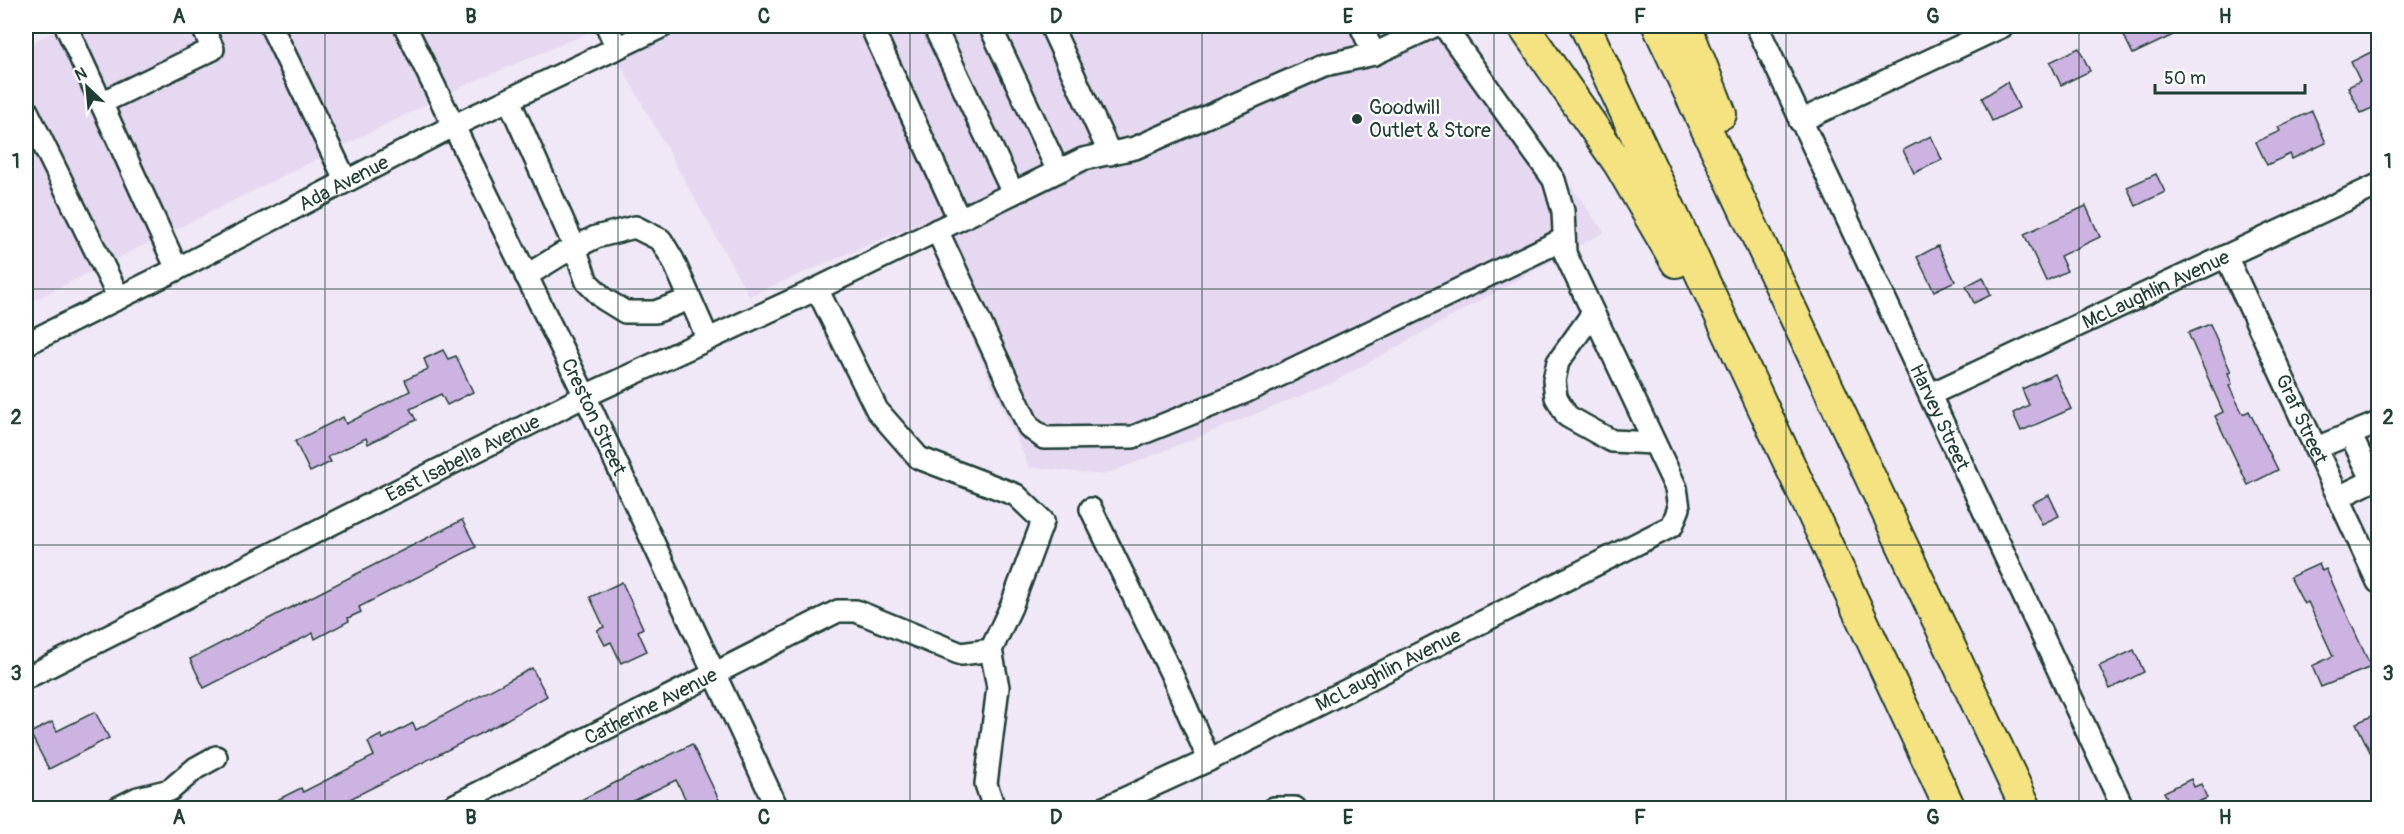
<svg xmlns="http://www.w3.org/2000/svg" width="2404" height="834" viewBox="0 0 2404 834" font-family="Pangolin,sans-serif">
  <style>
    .built { fill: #e5d8f0 }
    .building { fill: #ccb3e1; stroke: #1f3d34; stroke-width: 1.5 }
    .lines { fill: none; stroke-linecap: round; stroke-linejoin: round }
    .minor-casing { stroke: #1f3d34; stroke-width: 26 }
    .highway-casing { stroke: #1f3d34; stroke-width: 34 }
    .minor { stroke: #fff; stroke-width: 21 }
    .highway { stroke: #f5e382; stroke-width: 30 }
    .grid { fill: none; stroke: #1f3d34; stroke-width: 1.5; stroke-opacity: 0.55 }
    .poi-dot { fill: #1f3d34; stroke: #fff; stroke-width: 2 }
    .labels { text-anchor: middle; stroke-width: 4.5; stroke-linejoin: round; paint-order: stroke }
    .poi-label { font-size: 20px; fill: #1f3d34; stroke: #fff; text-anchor: start }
    .street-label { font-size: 20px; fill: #1f3d34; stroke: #fff }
    .neatline { fill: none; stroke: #1f3d34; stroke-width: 2 }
    .grid-label { font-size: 20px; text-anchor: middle; font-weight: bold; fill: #1f3d34 }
  </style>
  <rect width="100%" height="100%" fill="#f0e8f6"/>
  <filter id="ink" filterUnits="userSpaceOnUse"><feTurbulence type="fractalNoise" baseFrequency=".0167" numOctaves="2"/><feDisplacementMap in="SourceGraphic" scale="12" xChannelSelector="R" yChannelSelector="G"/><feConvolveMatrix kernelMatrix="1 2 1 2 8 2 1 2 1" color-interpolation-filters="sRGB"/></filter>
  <g filter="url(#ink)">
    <path class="built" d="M66 26H1454L1604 232 1330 384 1104 475 1029 467 920 223 749 296 600 28 461 87 26 304V45Z"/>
    <g class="building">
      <path d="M2119 26H2192L2133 54Z"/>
      <path d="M2079 48 2090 71 2061 85 2050 62Z"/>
      <path d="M2379 48V105L2361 113 2348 87 2360 81 2351 62Z"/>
      <path d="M2007 82 2019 108 1992 121 1982 98Z"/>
      <path d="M2312 111 2326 143 2292 159 2290 154 2267 165 2256 142 2280 131 2278 127Z"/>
      <path d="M1931 136 1942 160 1914 173 1903 150Z"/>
      <path d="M2156 174 2165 192 2136 206 2127 187Z"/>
      <path d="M2086 206 2100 237 2060 256 2067 271 2046 281 2024 234Z"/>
      <path d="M1938 246 1955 281 1934 291 1917 257Z"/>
      <path d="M1983 277 1991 295 1974 303 1966 286Z"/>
      <path d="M2210 324 2231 372 2228 373 2232 384 2229 386 2243 414 2249 411 2278 470 2248 485 2215 416 2223 412 2188 333Z"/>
      <path d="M443 350 448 359 456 356 473 392 447 405 441 394 410 409 416 420 368 444 366 438 328 457 331 462 310 472 295 441 343 417 346 424 410 391 405 380 428 369 424 359Z"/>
      <path d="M2055 374 2071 409 2021 431 2013 413 2029 405 2022 389Z"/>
      <path d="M2049 495 2059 516 2042 524 2032 503Z"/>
      <path d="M462 520 476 547 359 607 361 612 348 618 349 621 315 639 313 633 204 688 190 659Z"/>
      <path d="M2319 564 2322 571 2326 569 2371 667 2321 687 2312 666 2333 656 2308 602 2304 604 2290 577Z"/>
      <path d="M622 582 643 628 638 631 647 651 621 663 611 642 605 645 597 630 604 627 590 597Z"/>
      <path d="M2134 650 2144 672 2110 689 2099 666Z"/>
      <path d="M532 668 547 696 499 724 332 808H261L301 788 303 792 374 756 368 742 381 735 383 739 413 723 416 730Z"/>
      <path d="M95 712 109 738 49 769 30 733 52 722 57 731Z"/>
      <path d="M2379 713V770L2356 723Z"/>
      <path d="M692 744 723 808H690L676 780 618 808H565Z"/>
      <path d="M2191 779 2194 787 2201 784 2207 798 2185 808H2172L2164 792Z"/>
    </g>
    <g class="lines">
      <defs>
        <g id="minor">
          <path d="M66 26 177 269"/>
          <path d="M271 26 346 181"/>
          <path id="s1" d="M405 26 585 396 777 808"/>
          <path d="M607 26 617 48"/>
          <path d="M871 26 959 219"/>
          <path d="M934 26 1013 193"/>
          <path d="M990 26 1058 171"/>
          <path d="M1051 26 1110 154"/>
          <path d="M1361 26 1374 54"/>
          <path id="s2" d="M1757 26 2123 808"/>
          <path d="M509 100 575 248 587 282 604 299 625 312H655L690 299"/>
          <path d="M101 103 213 49 202 26"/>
          <path d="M26 109 119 298"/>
          <path d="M1800 121 2003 26"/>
          <path d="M937 230 1029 427 1044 438 1133 437 1245 392 1564 239"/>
          <path id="s3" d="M2226 256 2378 582"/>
          <path d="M526 276 560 255 596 237 635 227 661 240 673 260 708 339"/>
          <path d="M1593 313 1558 362 1554 380 1556 397 1567 416 1612 441 1654 443"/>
          <path id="s4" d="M26 344 177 269 453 126 663 26"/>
          <path id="s5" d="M1931 394 2378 185"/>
          <path d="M2350 434 2373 481"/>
          <path d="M2316 448 2378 423"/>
          <path d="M2339 497 2378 478"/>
          <path d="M1091 509 1172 675 1209 760"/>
          <path d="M991 650 998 687 986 784 994 808"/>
          <path id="s6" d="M26 678 585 396 817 289 1083 159 1135 148 1325 65 1374 54 1434 26"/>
          <path d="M118 808 138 798 170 790 196 768 216 757"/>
          <path id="s7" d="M449 808 838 611H856L961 654 991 650 1011 607 1043 521 1016 495 919 458 877 410 817 289"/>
          <path id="s8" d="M1104 808 1209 760 1672 526 1679 508 1676 488 1565 253 1563 211 1554 180 1444 26"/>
          <path d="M1274 808H1295"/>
        </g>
        <g id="highway">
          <path d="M1523 26 1619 164 1676 262"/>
          <path d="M1585 26 1950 808"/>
          <path d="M1658 26 2026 808"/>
          <path d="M1686 26 1721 114"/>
        </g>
      </defs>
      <use href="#minor" class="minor-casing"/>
      <use href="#highway" class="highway-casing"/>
      <use href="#minor" class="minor"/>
      <use href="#highway" class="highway"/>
    </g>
  </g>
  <path class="grid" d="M325 26V808M618 26V808M910 26V808M1202 26V808M1494 26V808M1786 26V808M2079 26V808M26 289H2378M26 545H2378"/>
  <circle class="poi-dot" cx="1357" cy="119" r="6"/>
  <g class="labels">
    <g class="poi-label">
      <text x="1369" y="114">Goodwill<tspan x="1369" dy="23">Outlet &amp; Store</tspan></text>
    </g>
    <g class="street-label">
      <text dy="7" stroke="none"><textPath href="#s4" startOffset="356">Ada Avenue</textPath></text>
      <text dy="7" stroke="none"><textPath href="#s5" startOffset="248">McLaughlin Avenue</textPath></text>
      <text dy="7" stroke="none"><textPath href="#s1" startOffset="434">Creston Street</textPath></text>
      <text dy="7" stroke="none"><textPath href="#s2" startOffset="432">Harvey Street</textPath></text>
      <text dy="7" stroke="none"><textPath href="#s3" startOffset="180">Graf Street</textPath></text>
      <text dy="7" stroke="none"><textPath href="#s6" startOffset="489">East Isabella Avenue</textPath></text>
      <text dy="7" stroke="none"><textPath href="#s8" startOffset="316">McLaughlin Avenue</textPath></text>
      <text dy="7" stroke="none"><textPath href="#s7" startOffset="226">Catherine Avenue</textPath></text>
    </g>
  </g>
  <rect width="2404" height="834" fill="none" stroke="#fff" stroke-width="66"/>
  <g transform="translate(87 87) rotate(334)" stroke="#ffffff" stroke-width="4.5" paint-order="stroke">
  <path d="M0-4.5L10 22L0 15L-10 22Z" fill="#1f3d34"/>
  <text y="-9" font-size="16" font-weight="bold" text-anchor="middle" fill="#1f3d34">N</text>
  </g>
  <path d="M2155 84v9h150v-9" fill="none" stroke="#1f3d34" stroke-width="3"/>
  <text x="2164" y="84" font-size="18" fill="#1f3d34" stroke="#ffffff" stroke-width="4.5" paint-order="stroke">50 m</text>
  <rect x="33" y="33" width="2338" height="768" class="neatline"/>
  <g class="grid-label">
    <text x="179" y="23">A</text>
    <text x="471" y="23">B</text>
    <text x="764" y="23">C</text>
    <text x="1056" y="23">D</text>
    <text x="1348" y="23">E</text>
    <text x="1640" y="23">F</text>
    <text x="1933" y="23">G</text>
    <text x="2225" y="23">H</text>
    <text x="16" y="168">1</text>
    <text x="2388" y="168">1</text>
    <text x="16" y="424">2</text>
    <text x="2388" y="424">2</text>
    <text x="16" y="680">3</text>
    <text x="2388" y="680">3</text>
    <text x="179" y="824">A</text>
    <text x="471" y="824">B</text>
    <text x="764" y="824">C</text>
    <text x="1056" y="824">D</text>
    <text x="1348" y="824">E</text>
    <text x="1640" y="824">F</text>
    <text x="1933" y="824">G</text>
    <text x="2225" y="824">H</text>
  </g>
</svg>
